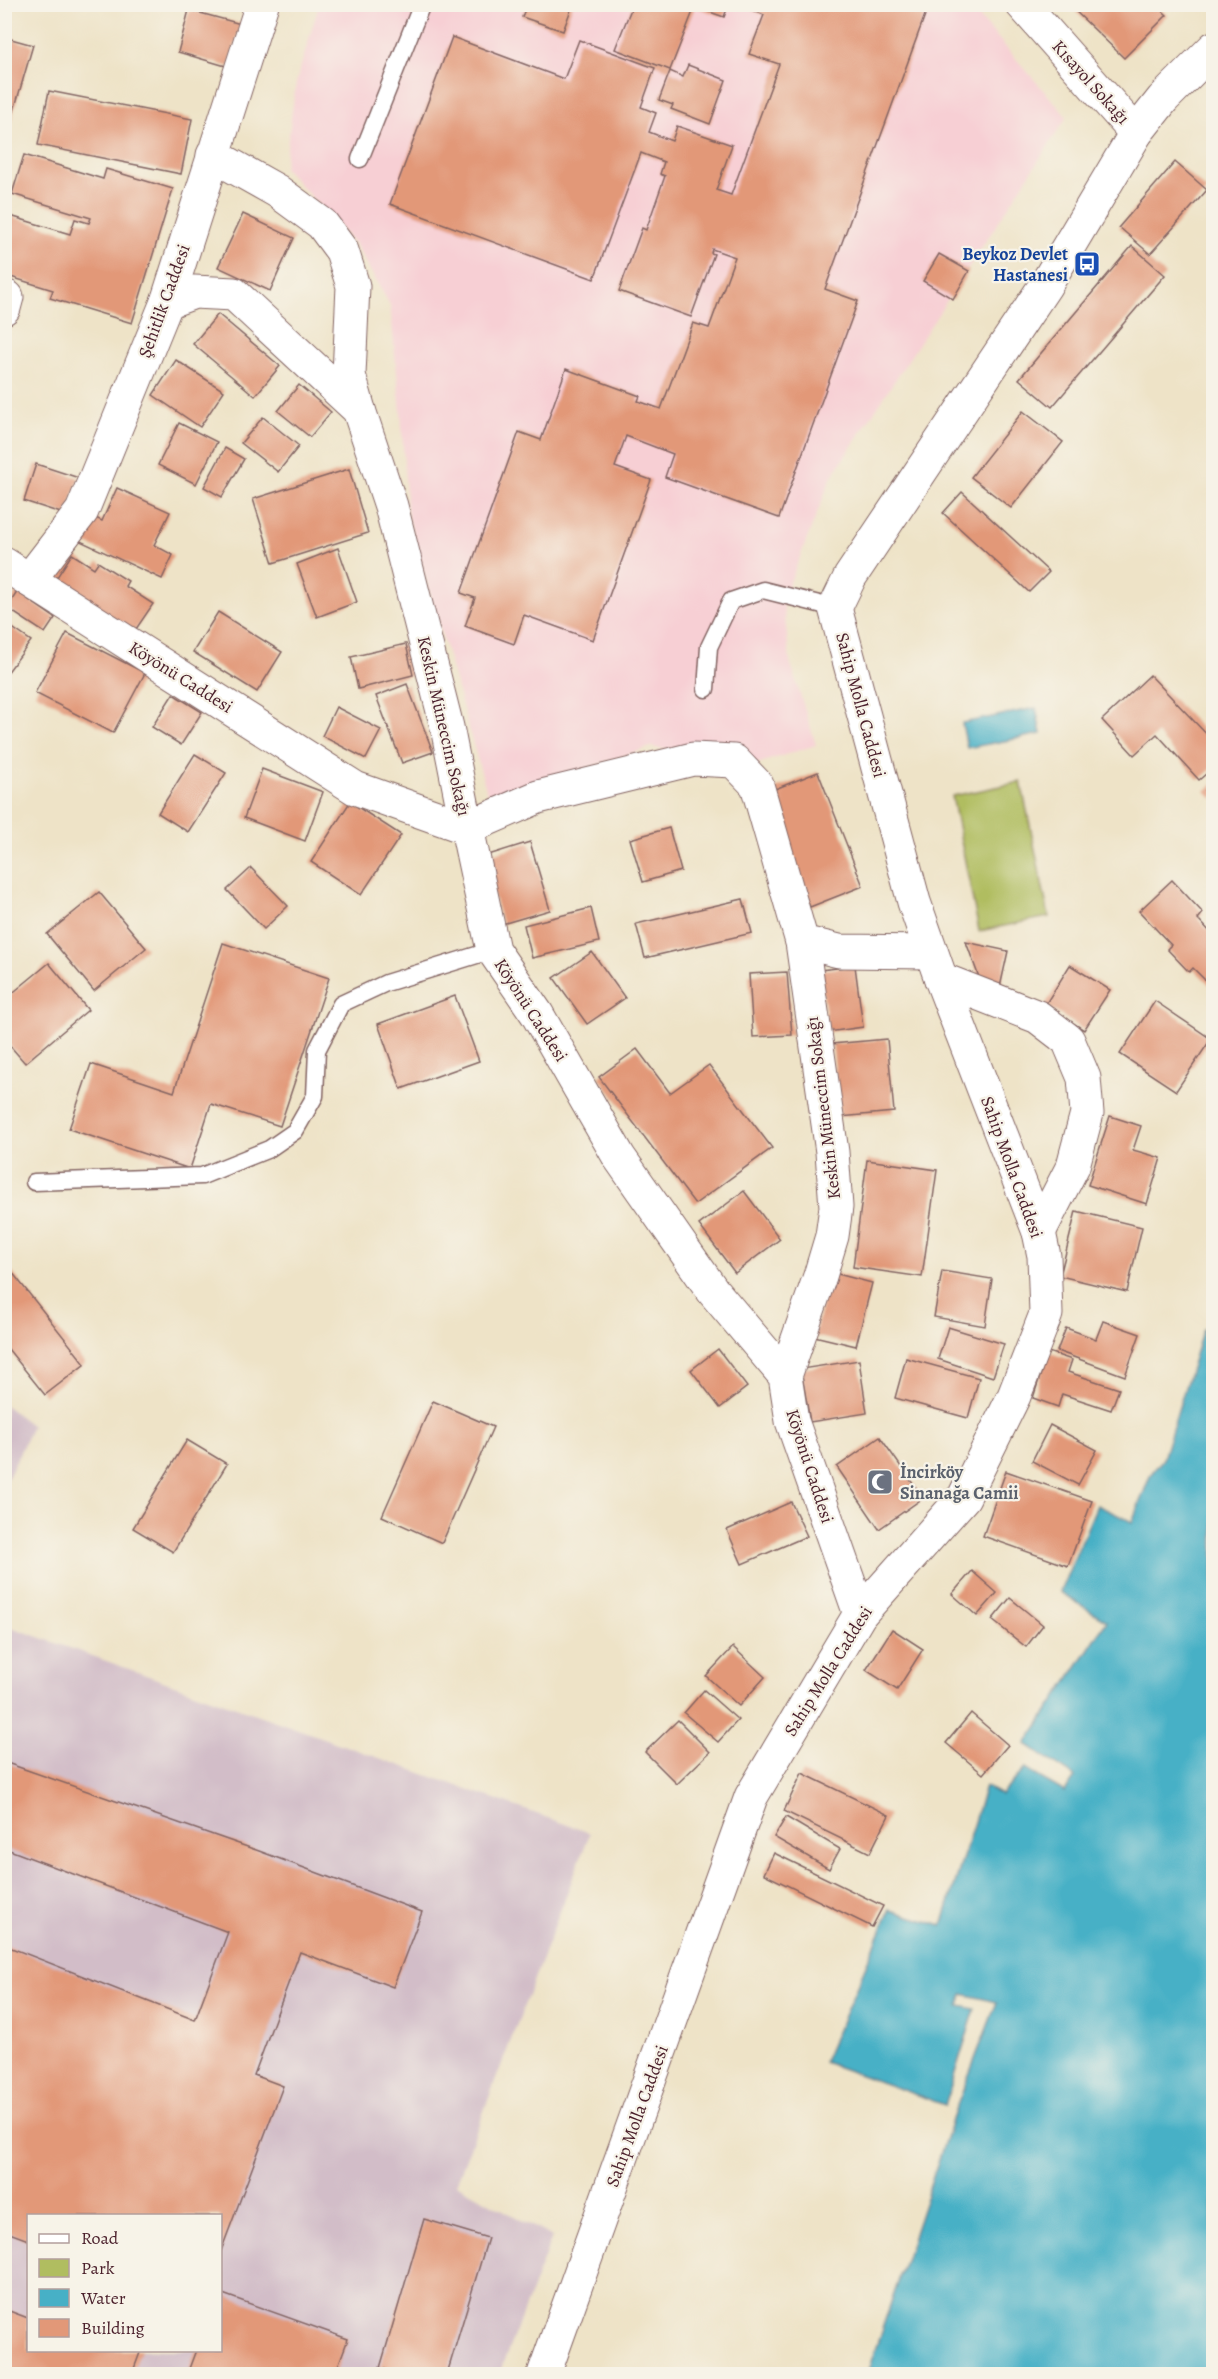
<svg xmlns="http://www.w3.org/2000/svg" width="1218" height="2379" viewBox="0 0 1218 2379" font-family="Alegreya,serif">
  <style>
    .built { fill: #f7cfd4 }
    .industrial { fill: #d2bdc8; fill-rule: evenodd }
    .green { fill: #b0bd60; stroke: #7d6e46; stroke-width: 1.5 }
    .water { fill: #47b0c6; stroke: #486878; stroke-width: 1.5 }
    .building { fill: #e29878 }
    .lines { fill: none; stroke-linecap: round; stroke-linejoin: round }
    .lane-casing { stroke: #836462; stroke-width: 19 }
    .street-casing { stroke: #836462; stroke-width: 35 }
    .primary-casing { stroke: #836462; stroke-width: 35 }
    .lane { stroke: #fff; stroke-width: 16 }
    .street { stroke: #fff; stroke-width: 33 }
    .primary { stroke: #fff; stroke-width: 33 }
    .labels { text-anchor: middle; stroke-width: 4.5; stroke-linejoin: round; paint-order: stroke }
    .street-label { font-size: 18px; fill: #4a1f2b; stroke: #f7f3e8 }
    .transit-label { font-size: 18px; font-weight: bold; fill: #164399; stroke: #f7f3e8; text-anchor: end }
    .worship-label { font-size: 18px; font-weight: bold; fill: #5b616d; stroke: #f7f3e8; text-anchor: start }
  </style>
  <rect width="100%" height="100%" fill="#f7f3e8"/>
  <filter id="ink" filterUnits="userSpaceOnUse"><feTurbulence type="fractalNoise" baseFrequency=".0167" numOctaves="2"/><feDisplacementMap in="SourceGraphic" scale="12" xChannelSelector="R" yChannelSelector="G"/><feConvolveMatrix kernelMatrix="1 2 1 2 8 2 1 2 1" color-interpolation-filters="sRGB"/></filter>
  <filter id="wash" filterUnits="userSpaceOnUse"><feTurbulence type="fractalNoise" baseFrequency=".008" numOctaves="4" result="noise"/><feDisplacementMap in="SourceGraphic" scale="24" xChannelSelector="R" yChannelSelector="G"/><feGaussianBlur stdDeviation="1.35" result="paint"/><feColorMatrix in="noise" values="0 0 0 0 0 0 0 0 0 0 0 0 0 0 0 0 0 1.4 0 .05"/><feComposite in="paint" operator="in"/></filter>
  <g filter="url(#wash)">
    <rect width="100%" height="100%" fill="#eee3c7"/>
    <path class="built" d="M319 5H969L1067 117 831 478 783 600 790 662 816 745 741 769 722 759 651 747 489 800 407 512 401 413 390 305 355 244 284 168 296 83Z"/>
    <g class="industrial">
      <path d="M5 1405 32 1426 5 1484Z"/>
      <path d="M5 1625 590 1833 456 2184 552 2237 499 2374H5ZM28 2216H220V2350H28Z"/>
    </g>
    <path class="green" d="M1021 782 1049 917 979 931 952 796Z"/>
    <g class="water">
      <path d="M1036 708 1041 734 967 748 962 723Z"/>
      <path d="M1203 1329 1214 1331 1213 2374H867L955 2111 997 2002 962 1994 959 2006 975 2009 945 2105 824 2062 890 1910 942 1926 985 1786 1001 1795 1025 1769 1065 1792 1075 1777 1026 1744 1107 1621 1060 1592 1097 1505 1132 1522 1151 1474 1163 1459Z"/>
    </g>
    <g id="blocks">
      <g class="building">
        <path d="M527 4H573L563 31 522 17Z"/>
        <path d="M633 4H729L724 17 693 6 694 9 670 70 615 49Z"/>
        <path d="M737 4H929L825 289 858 301 779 518 665 477 673 454 626 436 615 467 651 480 593 640 524 615 514 644 465 626 475 598 461 593 519 432 541 440 566 369 640 396 638 401 661 409 693 323 709 328 735 257 712 249 711 253 714 254 691 317 619 291 642 228 646 230 665 176 660 174 664 162 641 153 594 279 390 204 452 37 564 79 579 40 655 68 641 107 656 113 649 132 672 141 677 126 732 145 716 190 731 195 779 64 749 54 764 15Z"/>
        <path d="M1069 5H1156L1167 15 1124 58Z"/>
        <path d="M189 10 241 24 229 67 178 52Z"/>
        <path d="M4 37 33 45 8 131 4 130Z"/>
        <path d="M688 65 726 80 710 124 671 109 673 105 659 100 670 71 683 77Z"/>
        <path d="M49 91 192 119 181 174 38 145Z"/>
        <path d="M24 155 103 179 106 169 173 189 132 323 50 298 53 290 4 275V223L7 215 70 234 75 219 89 223 91 218 12 194Z"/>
        <path d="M1175 162 1207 190 1150 254 1119 227Z"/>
        <path d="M243 214 294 238 270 291 218 267Z"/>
        <path d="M1132 246 1165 275 1052 407 1019 379Z"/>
        <path d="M939 254 969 271 953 299 923 281Z"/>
        <path d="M218 314 280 366 255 396 193 344Z"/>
        <path d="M176 360 224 391 200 427 153 395Z"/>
        <path d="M299 385 331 412 310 437 278 411Z"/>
        <path d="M1023 411 1063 442 1011 508 971 477Z"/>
        <path d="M263 417 299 446 278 472 241 443Z"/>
        <path d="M179 423 217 442 196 484 158 465Z"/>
        <path d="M225 448 244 459 222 497 204 487Z"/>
        <path d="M36 464 79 478 67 515 24 501Z"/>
        <path d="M349 469 368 533 273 563 253 499Z"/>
        <path d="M117 488 170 512 154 545 173 555 162 579 78 540 89 515 102 521Z"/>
        <path d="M962 492 1049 572 1029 592 943 513Z"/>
        <path d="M338 548 357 602 317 617 297 564Z"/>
        <path d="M72 554 94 568 98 562 128 581 125 586 153 604 134 632 55 580Z"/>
        <path d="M17 592 55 618 45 633 7 608Z"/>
        <path d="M218 612 282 652 257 692 193 652Z"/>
        <path d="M4 622 31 641 4 677Z"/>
        <path d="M67 633 145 673 113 733 35 693Z"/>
        <path d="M406 644 413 675 358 689 351 657Z"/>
        <path d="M1150 675 1214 742V767L1199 780 1157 734 1134 755 1102 720Z"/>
        <path d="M407 684 433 752 402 763 376 696Z"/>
        <path d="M173 694 202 712 181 745 152 727Z"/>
        <path d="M336 707 381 730 366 759 322 736Z"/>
        <path d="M195 754 226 773 188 832 158 813Z"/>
        <path d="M262 769 323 792 305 841 244 818Z"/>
        <path d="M818 772 863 886 810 907 765 793Z"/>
        <path d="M1214 783V800L1205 791Z"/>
        <path d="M350 802 401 835 361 895 311 862Z"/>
        <path d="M669 828 681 871 643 882 630 839Z"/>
        <path d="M530 842 550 910 502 924 482 857Z"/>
        <path d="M251 868 288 906 264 929 227 890Z"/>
        <path d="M1172 880 1203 913 1198 919 1214 936V989L1193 968 1189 972 1167 949 1171 945 1139 911Z"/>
        <path d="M99 892 146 948 94 991 47 934Z"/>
        <path d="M743 899 752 933 645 958 636 924Z"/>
        <path d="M591 908 599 942 532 958 524 925Z"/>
        <path d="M966 942 1008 951 999 992 983 988Z"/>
        <path d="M223 943 329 978 280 1126 211 1104 190 1169 69 1129 91 1064 174 1092Z"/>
        <path d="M592 952 625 998 587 1024 554 978Z"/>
        <path d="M49 963 88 1010 25 1063 4 1039V1000Z"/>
        <path d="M1070 965 1110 990 1084 1030 1045 1005Z"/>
        <path d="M855 966 863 1027 828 1032 820 970Z"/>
        <path d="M787 972 792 1035 753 1037 749 974Z"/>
        <path d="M455 996 479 1061 401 1089 378 1024Z"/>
        <path d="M1155 1001 1211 1039 1176 1091 1120 1054Z"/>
        <path d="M887 1039 894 1112 840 1117 832 1044Z"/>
        <path d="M637 1049 670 1093 709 1065 772 1148 695 1204 599 1077Z"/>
        <path d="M1110 1116 1141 1126 1133 1150 1161 1158 1147 1204 1088 1185Z"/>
        <path d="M867 1160 937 1170 922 1277 853 1267Z"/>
        <path d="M744 1191 780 1239 735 1273 699 1225Z"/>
        <path d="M1076 1211 1142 1227 1127 1292 1060 1276Z"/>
        <path d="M4 1262 85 1364 45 1395 4 1344Z"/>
        <path d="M942 1271 992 1279 985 1326 934 1317Z"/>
        <path d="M830 1272 872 1283 856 1346 814 1336Z"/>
        <path d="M1103 1321 1140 1334 1125 1376 1057 1351 1066 1328 1096 1339Z"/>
        <path d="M948 1327 1004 1344 993 1377 938 1359Z"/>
        <path d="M718 1349 747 1387 720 1408 691 1370Z"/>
        <path d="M1048 1352 1072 1360 1068 1372 1119 1389 1111 1410 1062 1394 1058 1407 1033 1398Z"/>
        <path d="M906 1358 979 1378 968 1418 895 1398Z"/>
        <path d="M859 1360 867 1413 810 1422 801 1369Z"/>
        <path d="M433 1401 493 1427 442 1543 382 1516Z"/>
        <path d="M1050 1425 1097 1450 1078 1485 1032 1461Z"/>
        <path d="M880 1437 923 1498 879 1529 837 1467Z"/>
        <path d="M187 1440 227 1464 173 1552 133 1528Z"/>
        <path d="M1006 1471 1092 1501 1068 1566 983 1536Z"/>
        <path d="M791 1502 807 1536 742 1564 727 1530Z"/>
        <path d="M972 1571 997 1593 977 1616 952 1594Z"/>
        <path d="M1010 1598 1043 1625 1026 1647 992 1620Z"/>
        <path d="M892 1629 923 1649 897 1690 866 1670Z"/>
        <path d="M733 1647 765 1677 739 1706 706 1676Z"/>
        <path d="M704 1690 738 1720 718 1742 684 1713Z"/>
        <path d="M971 1713 1008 1745 983 1774 946 1743Z"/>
        <path d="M678 1720 710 1752 677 1784 645 1752Z"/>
        <path d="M4 1762 259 1851 422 1912 393 1987 300 1952 254 2075 283 2086 221 2251 220 2216H28V2240L4 2231V1945L195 2020 228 1932 4 1848Z"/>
        <path d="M802 1773 889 1815 870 1853 784 1811Z"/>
        <path d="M786 1817 840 1849 829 1869 774 1837Z"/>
        <path d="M774 1853 883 1906 872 1927 764 1874Z"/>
        <path d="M424 2219 488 2238 447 2374H402L380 2368Z"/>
        <path d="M220 2293 348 2339 335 2374H187L196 2350H220Z"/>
        <path d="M4 2309 28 2318V2350H141L132 2374H4Z"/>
      </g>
    </g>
  </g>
  <g filter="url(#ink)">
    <use href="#blocks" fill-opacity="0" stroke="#836462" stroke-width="1.5"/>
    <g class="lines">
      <defs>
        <g id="lane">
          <path d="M360 159 422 4"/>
          <path d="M706 689 709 647 731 601 763 590 835 608"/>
          <path d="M34 1182 202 1176 269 1149 295 1131 315 1096 317 1050 341 1004 386 983 493 950"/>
        </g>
        <g id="street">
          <path d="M1022 4 1136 133"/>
          <path d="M213 155 277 191 322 224 342 251 353 286 349 375 359 410"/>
          <path d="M167 302 194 292 234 294 359 410 391 506 447 727 467 828 538 797 693 759 734 761 757 785 802 942 839 951 931 952"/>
          <path d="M4 308 7 297"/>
          <path d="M4 564 355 788 467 828 493 950 537 1014 619 1157 713 1291 785 1376 792 1421 860 1614"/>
          <path d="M29 580 82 511 167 302 262 4"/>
          <path d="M941 979 1038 1017 1068 1040 1084 1078 1087 1113 1073 1166 1039 1232"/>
          <path d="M785 1376 820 1276 832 1236 836 1207 832 1152 802 942"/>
        </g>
        <path id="primary" d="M544 2374 751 1797 860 1614 964 1497 1014 1396 1046 1314 1044 1256 1039 1232 941 979 914 902 835 608 850 577 1045 286 1136 133 1163 99 1214 48"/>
      </defs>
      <use href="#lane" class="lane-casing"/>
      <use href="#street" class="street-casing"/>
      <use href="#primary" class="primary-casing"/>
      <use href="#lane" class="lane"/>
      <use href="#street" class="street"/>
      <use href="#primary" class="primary"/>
    </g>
  </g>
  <defs>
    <symbol id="bus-square" viewBox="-11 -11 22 22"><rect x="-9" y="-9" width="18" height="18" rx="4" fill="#1a4fb4" stroke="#f7f3e8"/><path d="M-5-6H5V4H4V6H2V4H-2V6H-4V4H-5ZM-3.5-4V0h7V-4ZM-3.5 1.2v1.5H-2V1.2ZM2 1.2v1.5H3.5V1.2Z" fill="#fff"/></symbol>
    <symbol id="mosque-square" viewBox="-11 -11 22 22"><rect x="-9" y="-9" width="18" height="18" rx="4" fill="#6b7280" stroke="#f7f3e8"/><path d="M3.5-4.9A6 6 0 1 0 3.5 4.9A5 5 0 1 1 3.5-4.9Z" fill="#fff"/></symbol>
  </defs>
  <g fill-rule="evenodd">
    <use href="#bus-square" x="1072" y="249" width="30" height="30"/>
    <use href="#mosque-square" x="865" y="1467" width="30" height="30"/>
  </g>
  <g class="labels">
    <g class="street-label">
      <text transform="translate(1091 82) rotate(48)" y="6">Kısayol Sokağı</text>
      <text transform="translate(164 301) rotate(-70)" y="6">Şehitlik Caddesi</text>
      <text transform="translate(181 677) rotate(32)" y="6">Köyönü Caddesi</text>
      <text transform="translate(861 705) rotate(75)" y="6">Sahip Molla Caddesi</text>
      <text transform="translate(444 726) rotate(77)" y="6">Keskin Müneccim Sokağı</text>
      <text transform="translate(531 1010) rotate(57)" y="6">Köyönü Caddesi</text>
      <text transform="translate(823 1108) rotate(-97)" y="6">Keskin Müneccim Sokağı</text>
      <text transform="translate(1012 1167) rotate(70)" y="6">Sahip Molla Caddesi</text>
      <text transform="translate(810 1466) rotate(72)" y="6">Köyönü Caddesi</text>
      <text transform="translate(828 1671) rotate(-58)" y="6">Sahip Molla Caddesi</text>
      <text transform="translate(637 2116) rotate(-70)" y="6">Sahip Molla Caddesi</text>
    </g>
    <g class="transit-label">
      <text x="1068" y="260">Beykoz Devlet<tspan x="1068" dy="21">Hastanesi</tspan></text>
    </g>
    <g class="worship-label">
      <text x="900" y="1478">İncirköy<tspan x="900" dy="21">Sinanağa Camii</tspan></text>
    </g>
  </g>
  <rect width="1218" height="2379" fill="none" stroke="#f7f3e8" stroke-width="24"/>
  <rect x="27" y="2214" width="195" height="138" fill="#f7f3e8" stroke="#b29e9c" stroke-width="1.5"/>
  <rect x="39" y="2234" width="30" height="9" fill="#ffffff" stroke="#b29e9c" stroke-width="1.5"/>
  <text x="81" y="2244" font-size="18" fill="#4a1f2b">Road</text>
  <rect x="39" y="2259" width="30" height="18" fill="#b0bd60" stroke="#b29e9c" stroke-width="1.5"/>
  <text x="81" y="2274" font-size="18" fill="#4a1f2b">Park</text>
  <rect x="39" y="2289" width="30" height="18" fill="#47b0c6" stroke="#b29e9c" stroke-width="1.5"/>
  <text x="81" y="2304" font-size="18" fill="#4a1f2b">Water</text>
  <rect x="39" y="2319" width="30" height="18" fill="#e29878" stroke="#b29e9c" stroke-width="1.5"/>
  <text x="81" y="2334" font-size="18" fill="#4a1f2b">Building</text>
</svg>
